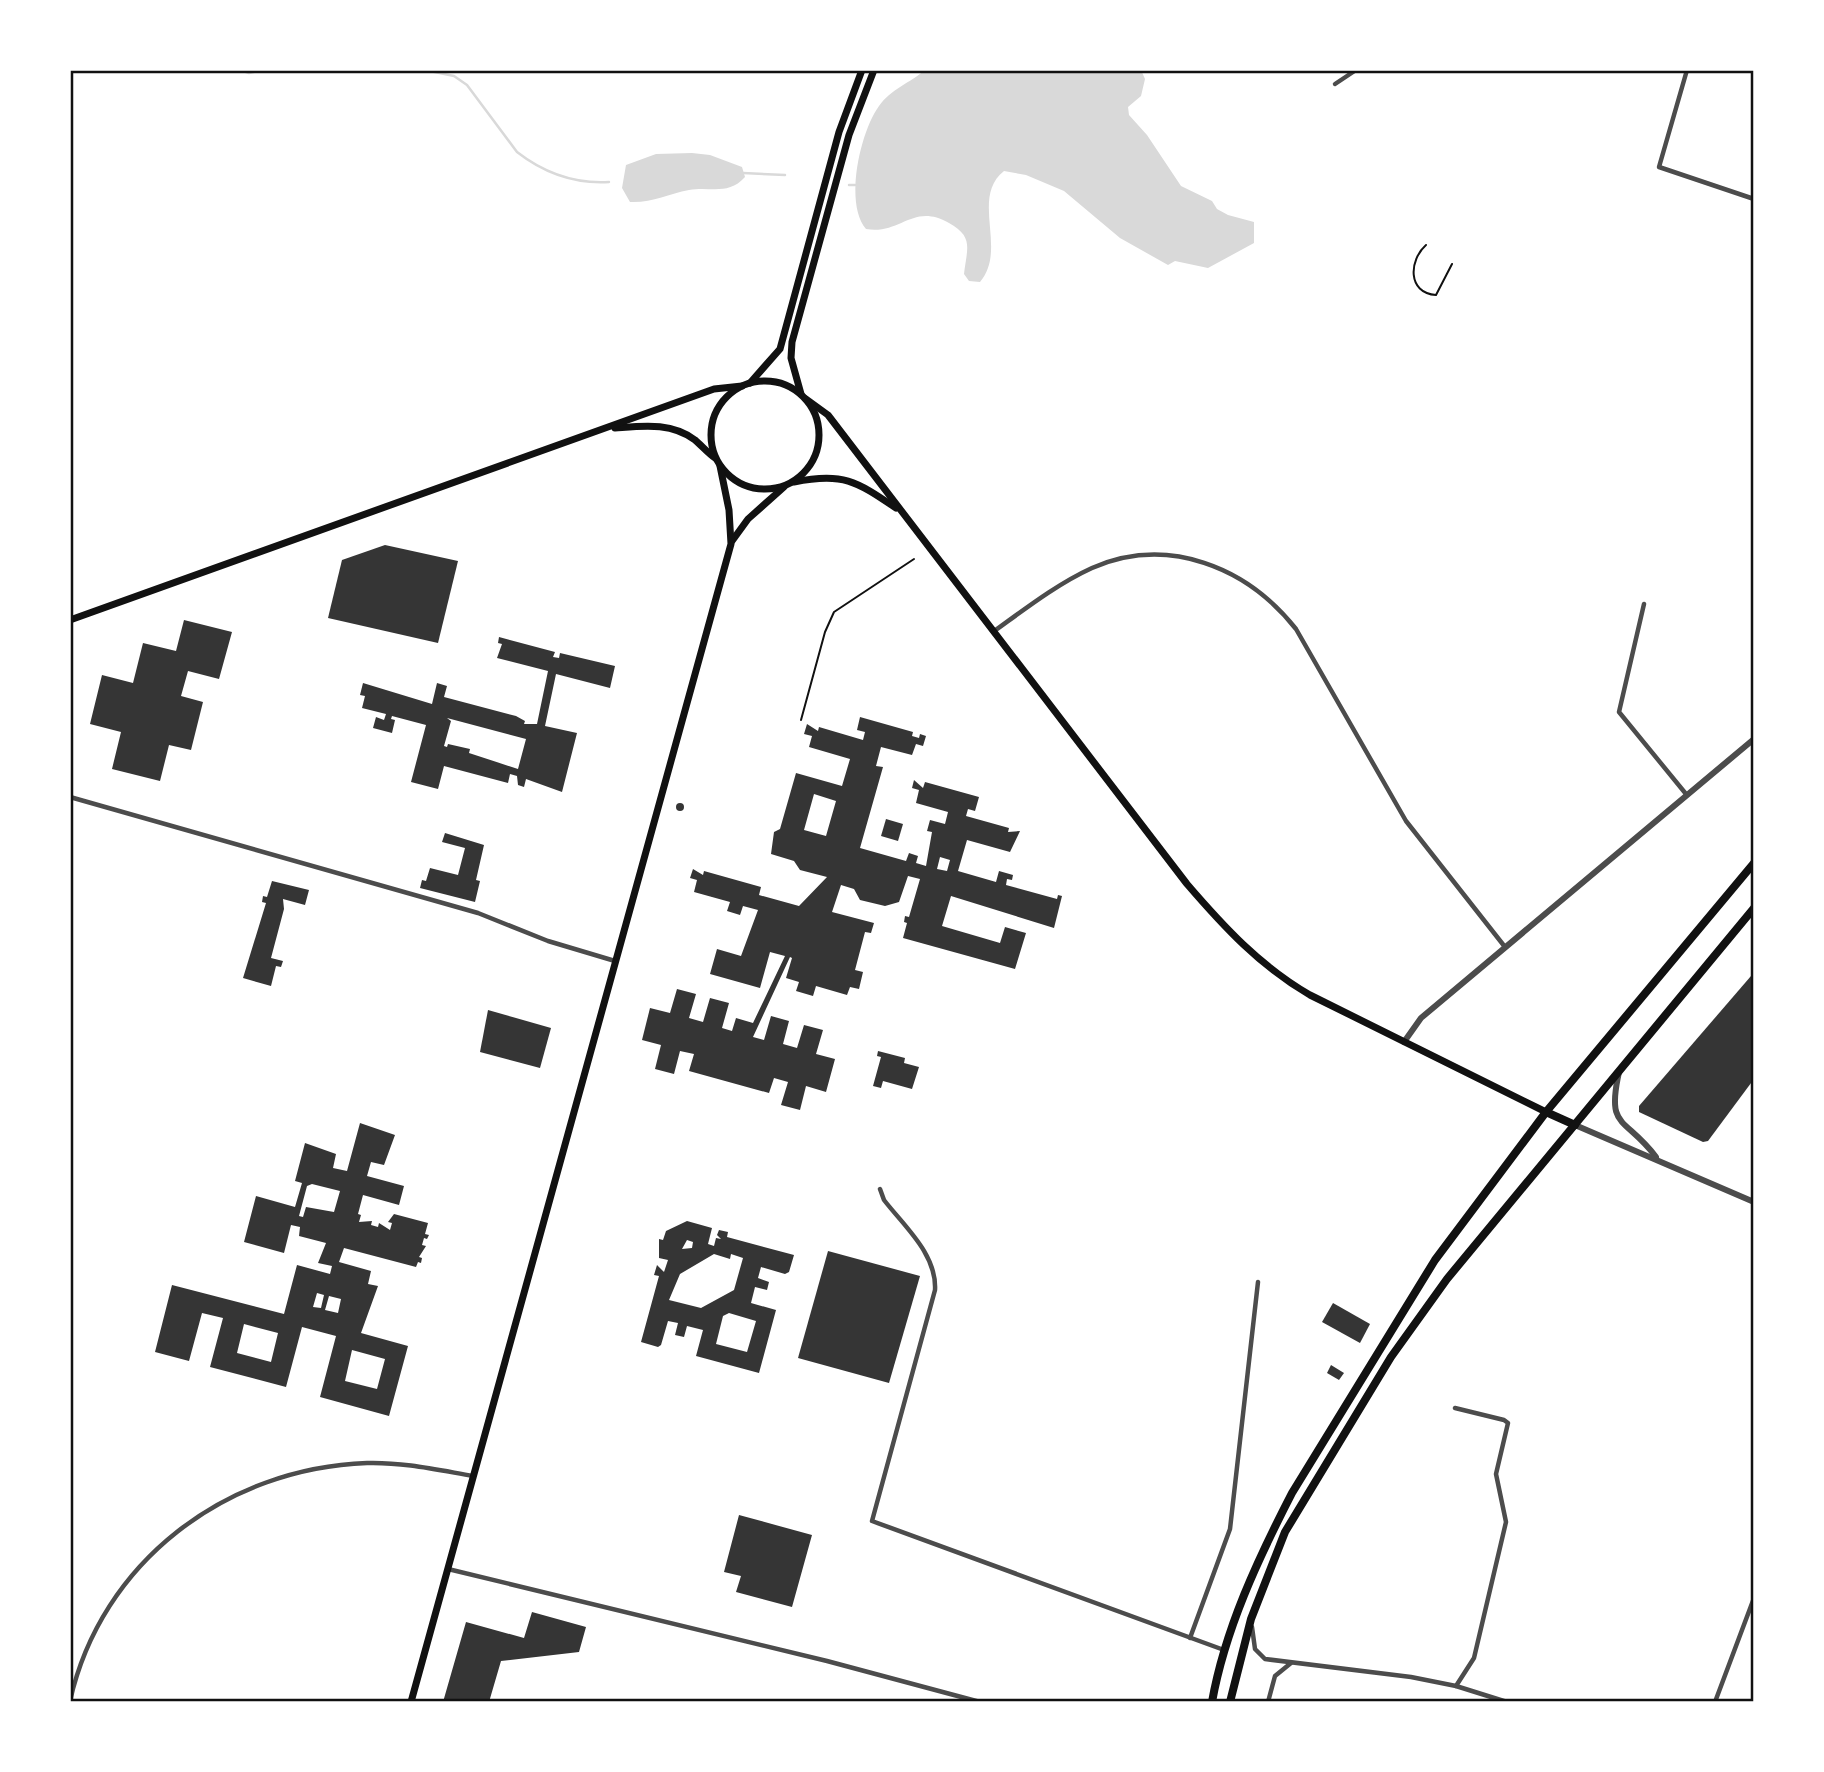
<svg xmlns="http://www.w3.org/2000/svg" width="1824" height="1772" viewBox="0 0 1824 1772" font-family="'Archivo Narrow',sans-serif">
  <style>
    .water { fill: #d9d9d9 }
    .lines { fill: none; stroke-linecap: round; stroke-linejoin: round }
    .stream { stroke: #d9d9d9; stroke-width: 2.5 }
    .building { fill: #353535; fill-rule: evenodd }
    .path { stroke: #111; stroke-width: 2 }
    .minor { stroke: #4c4c4c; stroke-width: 4.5 }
    .tertiary { stroke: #4c4c4c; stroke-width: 6 }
    .secondary { stroke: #111; stroke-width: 7 }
    .trunk { stroke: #111; stroke-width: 8 }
    .neatline { fill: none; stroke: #111; stroke-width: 2.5 }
  </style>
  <rect width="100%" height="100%" fill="#fff"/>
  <g class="water">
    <path d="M925 70H1141L1145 79 1141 96 1128 107 1129 115 1147 135 1181 186 1212 201 1217 209 1228 215 1254 222V243L1208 268 1175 261 1168 265 1120 238 1064 191 1026 175 1004 171C970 198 1008 249 980 282L969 281 964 274C967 248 974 237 949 223 913 202 901 235 866 229 844 204 860 132 879 106 891 89 910 83 925 70Z"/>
    <path d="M692 153 710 155 742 167 745 177C728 196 710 186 689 190 668 194 652 203 630 202L622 188 626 165 656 154Z"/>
  </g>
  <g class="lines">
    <g class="stream">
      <path d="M240 70 249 73 262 70"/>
      <path d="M425 70 454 76 467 85 517 152C544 173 575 184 609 182"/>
      <path d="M743 173 785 175"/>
      <path d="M849 185H855"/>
    </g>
  </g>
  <g class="building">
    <path d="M385 545 458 561 438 643 328 618 342 560Z"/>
    <path d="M184 620 232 632 219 679 188 671 181 696 203 702 191 750 169 745 160 781 112 769 121 732 90 724 102 675 133 683 143 643 176 651Z"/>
    <path d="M499 637 555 652 553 657 559 658 560 653 615 666 610 688 556 674 545 726 577 733 562 792 526 779 524 787 518 785 517 776 510 774 508 783 444 766 438 789 411 782 426 725 392 716 391 719 395 720 392 733 373 728 376 717 384 720 386 714 362 708 365 696 360 695 363 683 432 704 437 683 447 686 444 697 516 716 525 721 524 724H537L548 671 497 658 502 644 498 643ZM447 718 526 739 518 769 469 753 470 749 448 744 447 747 444 746 451 721Z"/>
    <path d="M860 717 913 732 912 736 919 738 920 734 926 736 923 746 916 744 912 755 881 747 876 766 883 767 860 848 906 861 909 853 918 856 916 863 926 866 932 832 927 831 930 820 945 824 948 812 916 803 919 790 912 788 914 780 923 788 925 782 979 797 975 811 968 809 966 816 1009 828 1008 832 1020 831 1010 852 967 840 958 871 996 882 999 871 1013 875 1012 880 1007 879 1006 885 1057 899 1058 895 1062 896 1054 928 951 896 942 926 1000 943 1005 927 1026 933 1015 969 903 938 907 923 904 922 905 916 909 917 920 879 908 876 899 902 885 906 860 900 854 889 841 885 832 912 874 923 871 933 865 932 855 970 863 972 859 989 850 987 847 995 816 986 813 996 796 991 799 982 786 978 792 958 790 957 753 1037 764 1040 771 1016 789 1021 783 1044 797 1048 804 1025 823 1030 816 1054 835 1059 826 1092 806 1086 800 1110 781 1105 788 1082 774 1078 769 1093 689 1071 694 1054 680 1051 674 1074 655 1069 661 1045 642 1040 650 1008 670 1013 677 989 696 994 689 1018 703 1022 710 998 729 1003 722 1028 732 1031 736 1018 753 1023 785 956 770 952 760 988 710 974 717 949 741 956 758 910 743 906 740 915 727 911 730 902 694 892 697 880 690 878 693 869 703 875 704 871 761 887 759 895 799 906 827 877 800 870 794 861 771 854 774 832 780 829 796 773 842 786 850 759 809 747 812 736 804 734 807 724 818 731 819 727 863 740 865 732 857 730ZM814 794 836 801 826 836 804 830ZM940 857 950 860 947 871 937 869Z"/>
    <circle cx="680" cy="807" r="4"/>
    <path d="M886 819 903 824 898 841 881 836Z"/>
    <path d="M445 833 484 845 476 880 480 881 475 902 420 888 422 880 426 881 430 868 458 875 465 848 442 842Z"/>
    <path d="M272 881 309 890 305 905 283 899 284 909 271 958 283 961 281 967 276 966 271 986 243 978 266 903 262 902 263 896 267 897Z"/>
    <path d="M1751 976H1754V1079L1708 1141 1703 1142 1639 1112V1106Z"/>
    <path d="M488 1010 551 1028 540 1068 480 1052Z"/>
    <path d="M878 1051 905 1058 904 1063 919 1067 912 1089 883 1081 881 1088 873 1086 881 1057 877 1056Z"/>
    <path d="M360 1123 395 1135 384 1165 371 1162 367 1176 404 1186 399 1205 363 1195 358 1214 361 1215 359 1222 372 1221 371 1225 378 1227 379 1223 390 1230 392 1223 388 1222 394 1214 428 1223 425 1234 429 1235 427 1239 424 1238 422 1245 426 1246 419 1257 422 1258 421 1263 418 1262 416 1267 344 1248 339 1262 371 1271 368 1284 378 1286 361 1333 408 1346 389 1416 320 1397 336 1336 302 1327 286 1387 210 1367 223 1318 202 1313 189 1361 155 1352 172 1285 284 1314 297 1265 330 1274 332 1266 318 1263 326 1243 299 1236 300 1227 291 1225 284 1253 244 1242 256 1196 295 1207 302 1183 295 1181 305 1143 336 1154 333 1168 347 1171ZM312 1184 340 1191 334 1212 306 1207 303 1217 299 1216 307 1186ZM317 1293 324 1295 321 1308 313 1307ZM329 1296 341 1299 338 1313 325 1310ZM244 1324 278 1333 271 1362 237 1353ZM352 1350 385 1359 377 1389 345 1381Z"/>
    <path d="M687 1221 712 1228 708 1244 714 1246 716 1238 721 1239 717 1235 719 1230 728 1232 727 1237 794 1255 789 1272 785 1274 761 1267 758 1278 769 1282 767 1290 755 1287 751 1303 776 1310 759 1373 696 1356 703 1330 687 1326 684 1337 675 1335 678 1323 668 1321 661 1345 658 1347 641 1342 659 1276 654 1275 657 1265 664 1272 668 1260 659 1258V1239L663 1240 666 1231ZM687 1240 693 1242 692 1248 682 1249ZM714 1254 730 1259 731 1254 743 1258 734 1290 701 1308 669 1300 680 1274ZM729 1313 756 1321 747 1352 716 1344 723 1316Z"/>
    <path d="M828 1251 920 1276 889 1383 798 1358Z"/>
    <path d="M1333 1303 1370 1324 1360 1343 1322 1322Z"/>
    <path d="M1331 1365 1344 1373 1339 1380 1327 1373Z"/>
    <path d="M739 1515 812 1535 792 1607 736 1592 741 1576 724 1572Z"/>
    <path d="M532 1612 586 1627 579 1652 501 1661 489 1702H443L466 1622 524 1638Z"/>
  </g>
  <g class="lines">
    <g class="path">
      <path d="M1426 245C1409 260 1407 293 1436 295L1452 264"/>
      <path d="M801 720 825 632 834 612 914 559"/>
    </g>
    <g class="minor">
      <path d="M1687 70 1659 167 1754 199"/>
      <path d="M1335 84 1356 70"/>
      <path d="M1644 604 1619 712 1686 794"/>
      <path d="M993 632C1025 609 1057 584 1092 568 1168 535 1247 567 1296 629L1406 821 1505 947"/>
      <path d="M70 797 478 913 548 941 615 961"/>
      <path d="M880 1189 884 1200C904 1226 937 1254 935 1290L872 1521 1224 1650"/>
      <path d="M1455 1408 1504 1420 1508 1423 1496 1474 1506 1522 1474 1658 1456 1686"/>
      <path d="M448 1569 827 1661 980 1702"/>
      <path d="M1252 1627 1255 1649 1265 1659 1411 1677 1456 1686 1507 1702"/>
      <path d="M1190 1638 1230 1529 1258 1282"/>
      <path d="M70 1701C101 1562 226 1468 367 1463 403 1462 438 1470 473 1476"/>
      <path d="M1268 1702 1275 1676 1291 1663"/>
      <path d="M1715 1702 1754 1598"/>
    </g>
    <g class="tertiary">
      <path d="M1404 1042 1421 1018 1754 739"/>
      <path d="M1619 1072C1606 1130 1625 1116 1656 1157"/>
      <path d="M1575 1125 1754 1202"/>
    </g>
    <g class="secondary">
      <circle cx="765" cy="435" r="54"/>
      <path d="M750 383 780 349 839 132 862 70"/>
      <path d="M801 394 791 358 792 342 849 135 874 70"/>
      <path d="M806 399 828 415 1187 884C1224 927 1260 966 1310 995L1546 1112"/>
      <path d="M615 428C643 426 671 422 695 440 702 446 708 453 715 458"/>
      <path d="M794 482C843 472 856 481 896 508"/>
      <path d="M732 541 748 519 784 487"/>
      <path d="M70 620 714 389 742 386"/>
      <path d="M411 1702 731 544 729 510 720 466"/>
    </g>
    <g class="trunk">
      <path d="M1546 1112 1575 1125"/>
      <path d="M1212 1702C1225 1629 1258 1559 1292 1493L1435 1260 1546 1112 1754 863"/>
      <path d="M1230 1702 1251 1619 1285 1532 1391 1357 1447 1279 1754 908"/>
    </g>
  </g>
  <rect width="1824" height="1772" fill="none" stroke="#ffffff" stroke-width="144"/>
  <rect x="72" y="72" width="1680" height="1628" class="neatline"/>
</svg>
